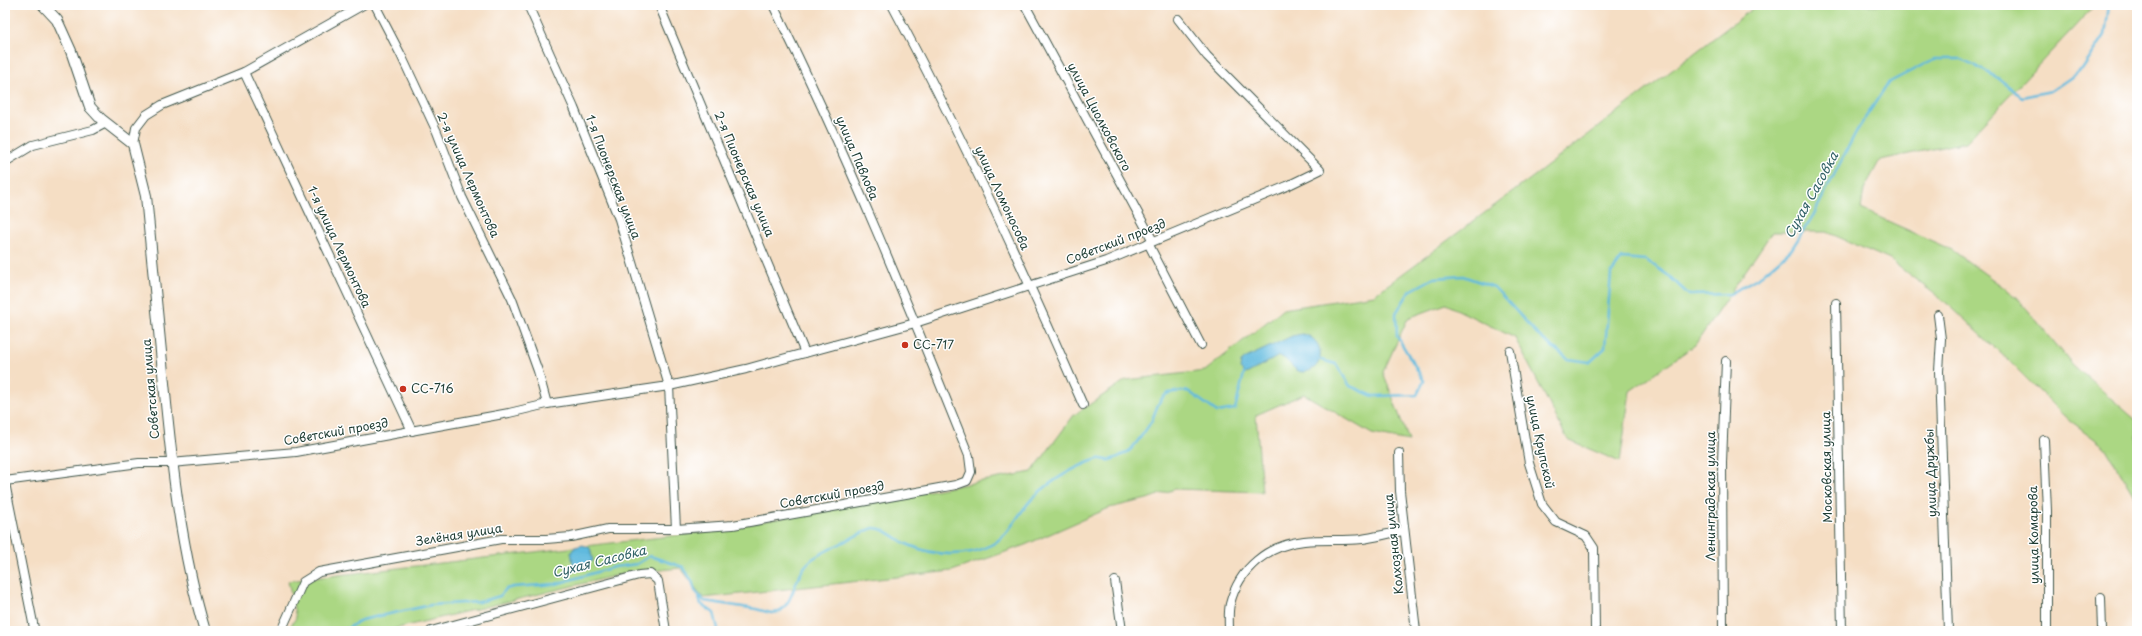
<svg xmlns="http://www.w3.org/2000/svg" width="2142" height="636" viewBox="0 0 2142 636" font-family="'Playpen Sans',sans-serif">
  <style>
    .green { fill: #abd783; stroke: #658a5c }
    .water { fill: #60bade; stroke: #407c89 }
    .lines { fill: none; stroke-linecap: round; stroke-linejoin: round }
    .stream { stroke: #60bade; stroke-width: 2.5 }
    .minor-casing { stroke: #3f554a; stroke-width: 10 }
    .tertiary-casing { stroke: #3f554a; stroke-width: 12 }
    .minor { stroke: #fff; stroke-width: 8 }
    .tertiary { stroke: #fff; stroke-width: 10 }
    .poi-dot { fill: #c8321e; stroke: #fff; stroke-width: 1.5 }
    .labels { text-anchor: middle; stroke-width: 3; stroke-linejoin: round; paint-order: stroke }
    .street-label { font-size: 12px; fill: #1f3d34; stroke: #fff }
    .poi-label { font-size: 12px; fill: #1f3d34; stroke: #fff; text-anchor: start }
    .water-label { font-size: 13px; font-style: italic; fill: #326267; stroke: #fff }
  </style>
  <rect width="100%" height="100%" fill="#fff"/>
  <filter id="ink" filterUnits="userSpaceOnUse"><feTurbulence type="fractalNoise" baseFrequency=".025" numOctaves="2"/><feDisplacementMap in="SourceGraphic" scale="8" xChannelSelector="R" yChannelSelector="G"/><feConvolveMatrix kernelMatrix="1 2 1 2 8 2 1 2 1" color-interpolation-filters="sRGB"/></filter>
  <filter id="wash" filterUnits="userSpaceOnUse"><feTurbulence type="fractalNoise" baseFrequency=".012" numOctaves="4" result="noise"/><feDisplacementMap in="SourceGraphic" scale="16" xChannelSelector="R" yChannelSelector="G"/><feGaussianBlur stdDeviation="0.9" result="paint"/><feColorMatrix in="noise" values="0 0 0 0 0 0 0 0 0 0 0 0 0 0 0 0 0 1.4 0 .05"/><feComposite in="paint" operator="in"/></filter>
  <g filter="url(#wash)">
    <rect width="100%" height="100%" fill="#f5dec4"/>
    <path class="green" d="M1757 5H2095L1966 142 1880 160 1864 189 1861 209 1952 250 2017 297 2073 365 2137 421V501L2105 447 2063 415 2009 361 1949 305 1890 260 1827 232H1772L1695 345 1630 391 1620 462 1568 440 1515 338 1446 304 1408 318 1383 372 1409 441 1372 434 1304 394 1256 415 1262 492 1175 489 1147 499 1109 508 1025 545 952 571 703 598 681 568 627 573 385 631H287L296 618 288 581 705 532 1032 472 1074 415 1126 380 1205 371 1283 309 1374 295 1537 174Z"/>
    <g class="water">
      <path d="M1302 334C1326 338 1326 370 1304 372 1293 373 1289 358 1279 356L1248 373 1245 374 1240 369 1241 362 1246 358 1292 336Z"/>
      <path d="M583 545 590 548 593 561 578 567 573 564 571 552 575 547Z"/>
    </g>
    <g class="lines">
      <g class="stream">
        <path d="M1317 359 1336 364 1350 386 1373 396 1417 395 1424 381 1397 336 1396 313 1410 291 1434 278 1463 276 1494 287 1541 338 1568 359 1590 362 1605 348 1611 273 1622 258 1646 260 1669 276 1689 295 1730 294 1762 275 1791 250 1814 214 1856 132 1888 83 1934 59H1962L1998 78 2022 97 2051 91 2082 70 2105 35 2109 5"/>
        <path d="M699 598 701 604 714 613 718 629"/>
        <path d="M343 631 361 620 431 605 479 602 500 596 506 589 513 587 556 584 614 567 637 564 650 556 683 567 692 581 695 591 704 601 756 609 771 613 779 612C798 598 792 570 817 556 824 552 870 528 874 528 886 528 897 540 909 545 934 556 965 558 991 545 1011 535 1019 510 1035 496 1052 480 1076 466 1098 459 1102 458 1105 461 1109 460 1115 459 1124 454 1129 451 1134 447 1149 426 1152 420 1156 411 1158 399 1167 394 1173 391 1182 392 1188 391L1217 412 1235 409 1245 370"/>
      </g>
    </g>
  </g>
  <g filter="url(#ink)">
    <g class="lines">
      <defs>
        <g id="minor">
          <path d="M375 5 401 55 437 132 462 197 512 299 538 371 547 404"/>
          <path d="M528 5 574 108 619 219 669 386 676 529"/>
          <path d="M659 5 805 353"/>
          <path d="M892 5C962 135 1024 270 1083 405"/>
          <path d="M1025 5 1153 241"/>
          <path d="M244 72 412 431"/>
          <path d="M133 144 136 128 146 115 162 105 244 72 363 5"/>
          <path d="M5 162 33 145 93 130 106 123"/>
          <path d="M1148 243 1201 345"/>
          <path d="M1836 303 1842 631"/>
          <path d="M1938 315 1941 339 1939 371 1948 631"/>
          <path d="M1510 351 1529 463 1542 504 1556 522 1586 536 1594 548 1595 631"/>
          <path d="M2044 440 2047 511V631"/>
          <path d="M1399 453 1400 491 1416 631"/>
          <path d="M5 481 139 463H171L296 452 509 413 547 404 669 386 746 369 915 323 1106 261 1287 186 1320 170 1207 56 1178 19"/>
          <path d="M5 483 34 628"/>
          <path d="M1115 581 1122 631"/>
          <path d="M2101 598 2102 631"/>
          <path d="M281 631 303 582 319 572 501 539H546L571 537 608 529H676L733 525 956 485 967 481 971 472 969 456C908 304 846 152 773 5"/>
          <path d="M431 631 639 575 650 574 658 581 666 631"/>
          <path d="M1229 631C1229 622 1228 612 1230 604 1239 568 1268 545 1304 541 1323 539 1343 541 1362 539 1376 537 1390 533 1404 531"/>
          <path d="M1723 631 1722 462 1726 361"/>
        </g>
        <path id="tertiary" d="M43 5 57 20 71 51 90 107 101 119 133 144 146 196C152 259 158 321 164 383 172 467 181 551 205 631"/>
      </defs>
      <use href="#minor" class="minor-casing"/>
      <use href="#tertiary" class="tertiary-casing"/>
      <use href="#minor" class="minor"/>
      <use href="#tertiary" class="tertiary"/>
    </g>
  </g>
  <g class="poi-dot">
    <circle cx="905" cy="345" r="4"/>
    <circle cx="403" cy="389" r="4"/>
  </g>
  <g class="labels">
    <g class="street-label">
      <text transform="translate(1099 117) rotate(62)" y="4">улица Циолковского</text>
      <text transform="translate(857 158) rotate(67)" y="4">улица Павлова</text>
      <text transform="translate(744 174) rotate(67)" y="4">2-я Пионерская улица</text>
      <text transform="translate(468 175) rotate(66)" y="4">2-я улица Лермонтова</text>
      <text transform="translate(613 177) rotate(69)" y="4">1-я Пионерская улица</text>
      <text transform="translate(1002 198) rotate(65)" y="4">улица Ломоносова</text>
      <text transform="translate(1116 242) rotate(-21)" y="4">Советский проезд</text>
      <text transform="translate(339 247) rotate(65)" y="4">1-я улица Лермонтова</text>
      <text transform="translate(151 389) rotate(-95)" y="4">Советская улица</text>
      <text transform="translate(336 432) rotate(-10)" y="4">Советский проезд</text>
      <text transform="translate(1540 442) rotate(78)" y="4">улица Крупской</text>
      <text transform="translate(1827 467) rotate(-91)" y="4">Московская улица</text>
      <text transform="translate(1931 473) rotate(-92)" y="4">улица Дружбы</text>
      <text transform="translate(832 495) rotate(-10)" y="4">Советский проезд</text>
      <text transform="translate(1711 496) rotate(-90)" y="4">Ленинградская улица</text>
      <text transform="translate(459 535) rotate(-9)" y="4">Зелёная улица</text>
      <text transform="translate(2034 535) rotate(-91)" y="4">улица Комарова</text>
      <text transform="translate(1394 544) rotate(-96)" y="4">Колхозная улица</text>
    </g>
    <g class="poi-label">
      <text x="913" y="349">СС-717</text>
      <text x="411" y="393">СС-716</text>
    </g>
    <g class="water-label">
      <text transform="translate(1811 195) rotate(-61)" y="5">Сухая Сасовка</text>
      <text transform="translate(599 561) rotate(-14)" y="5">Сухая Сасовка</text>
    </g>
  </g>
  <rect width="2142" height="636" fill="none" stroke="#fff" stroke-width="20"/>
</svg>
